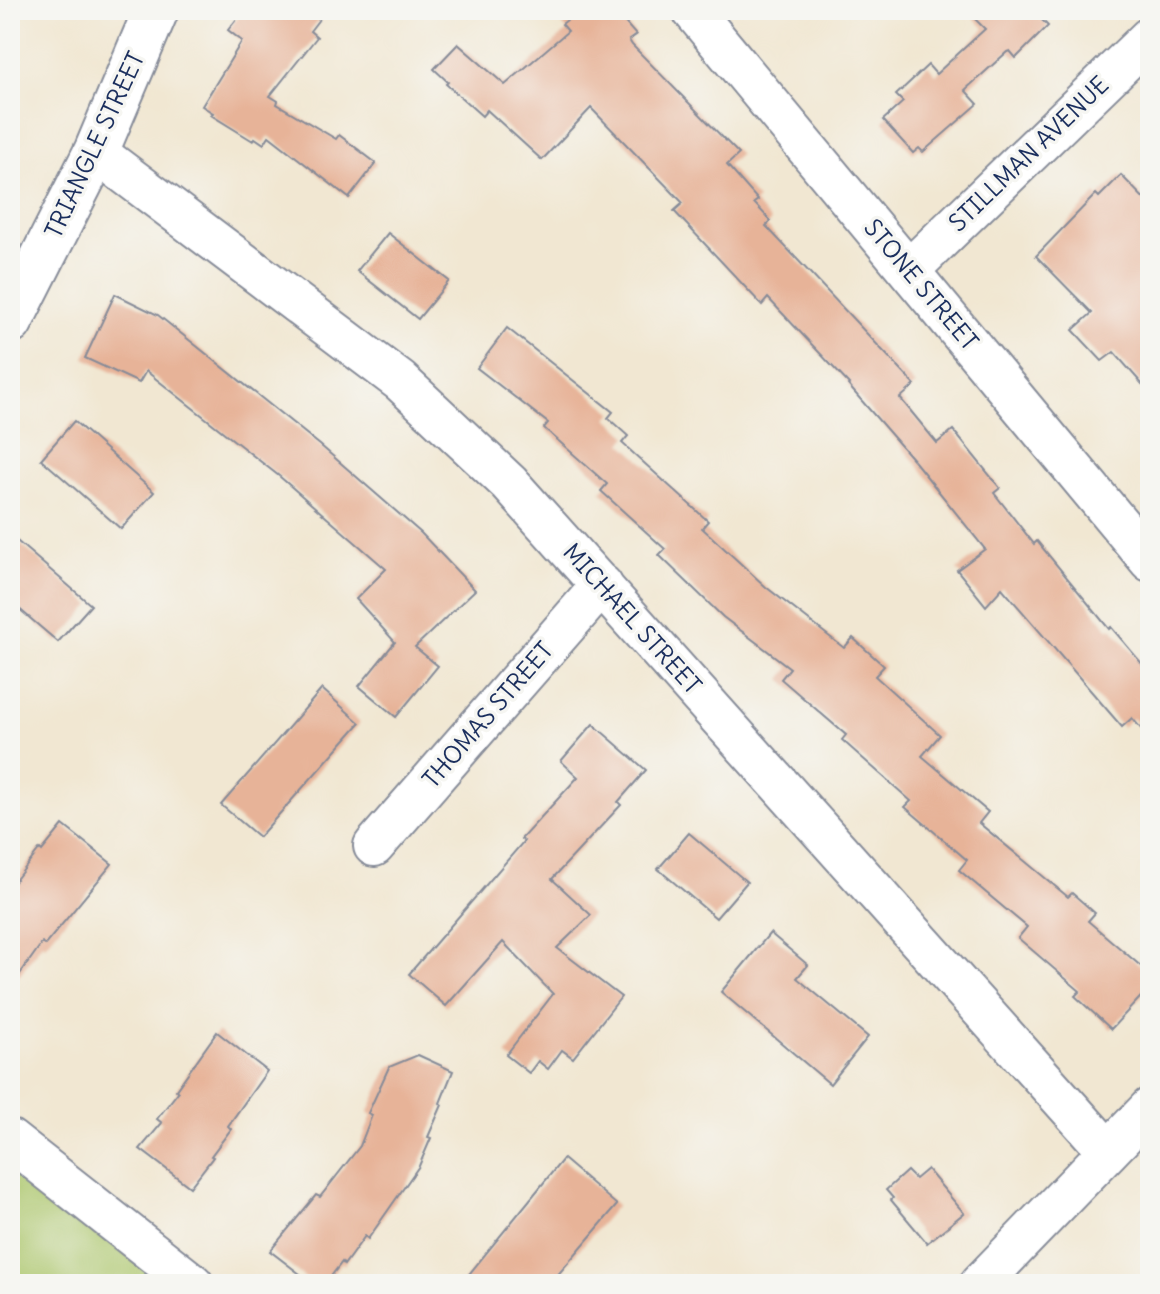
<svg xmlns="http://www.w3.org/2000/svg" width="1160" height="1294" viewBox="0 0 1160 1294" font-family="Delius,sans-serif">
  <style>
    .green { fill: #acc66c; stroke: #647a65; stroke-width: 2 }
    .building { fill: #e7b398 }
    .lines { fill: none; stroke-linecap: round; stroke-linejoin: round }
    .street-casing { stroke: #868b98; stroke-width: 44 }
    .secondary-casing { stroke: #868b98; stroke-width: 48 }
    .street { stroke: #fff; stroke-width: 40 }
    .secondary { stroke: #fff; stroke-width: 44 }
    .labels { text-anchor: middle; stroke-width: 7; stroke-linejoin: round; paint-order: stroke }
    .street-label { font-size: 24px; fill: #1b2f5e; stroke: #f6f6f2 }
  </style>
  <rect width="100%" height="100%" fill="#f6f6f2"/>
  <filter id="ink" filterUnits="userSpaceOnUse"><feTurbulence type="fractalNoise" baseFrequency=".0125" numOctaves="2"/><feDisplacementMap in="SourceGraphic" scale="16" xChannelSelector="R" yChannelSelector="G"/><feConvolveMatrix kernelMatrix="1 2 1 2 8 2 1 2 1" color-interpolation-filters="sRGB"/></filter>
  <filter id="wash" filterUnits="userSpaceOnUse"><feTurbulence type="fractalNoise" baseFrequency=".006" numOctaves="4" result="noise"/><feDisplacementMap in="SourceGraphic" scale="32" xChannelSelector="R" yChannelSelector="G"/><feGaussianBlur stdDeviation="1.8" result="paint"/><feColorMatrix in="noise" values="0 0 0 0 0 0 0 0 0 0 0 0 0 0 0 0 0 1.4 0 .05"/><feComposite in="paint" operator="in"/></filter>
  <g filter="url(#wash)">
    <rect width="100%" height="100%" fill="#f1e7d2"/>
    <path class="green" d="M10 1149 190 1284H10Z"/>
    <g id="blocks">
      <g class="building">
        <path d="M244 10H326L310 31 317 37 270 96 278 101 277 104 336 139 339 135 376 163 349 198 269 136 264 144 255 138 253 141 211 115 213 113 202 106 242 41 228 30Z"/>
        <path d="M579 10H614L636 35 629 40 632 45 739 154 727 165 758 200 754 203 771 221 766 226 915 385 900 398 937 443 953 430 1000 488 994 493 1034 544 1037 541 1109 629 1111 627 1150 673V739L1132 718 1122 727 1002 588 986 606 957 570 985 549 915 462 848 385 849 384 768 298 762 305 674 211 683 203 591 108 542 160 487 110 482 116 446 84 448 82 434 69 458 44 505 85 568 31 562 24Z"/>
        <path d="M966 10H1032L1048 26 1016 58 1010 51 1007 52 965 90 978 104 923 152 919 148 913 153 883 120 903 102 896 95 928 65 936 74 985 29Z"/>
        <path d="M1121 175 1150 205V393L1114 352 1102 361 1073 330 1092 313 1036 256 1096 194 1099 197Z"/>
        <path d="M388 233 449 281 418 319 357 271Z"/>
        <path d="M115 294 158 315 320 445 421 533 475 590 415 647 438 666 396 717 359 686 395 642 356 599 386 569 279 476 146 371 139 383 85 358Z"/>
        <path d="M507 328 613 412 608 418 628 436 622 443 708 521 702 528 766 587 844 648 853 638 884 666 875 676 940 735 922 756 988 812 979 823 1068 897 1072 893 1095 913 1088 921 1150 974V987L1111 1029 1075 996 1080 991 1018 938 1027 927 959 870 967 860 905 807 911 801 842 740 846 735 781 679 790 668 723 617 659 555 665 549 601 491 607 484 544 428 548 423 477 368Z"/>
        <path d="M74 421 154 492 121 529 41 459Z"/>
        <path d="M10 535 91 605 58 642 10 601Z"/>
        <path d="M322 689 360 723 259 837 221 805Z"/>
        <path d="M593 724 646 770 618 802 621 805 552 879 591 915 557 948 621 997 573 1058 562 1050 548 1069 538 1061 529 1073 506 1055 553 994 503 942 446 1006 409 974 524 841 521 839 578 777 561 761Z"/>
        <path d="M63 825 112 864 45 945 42 943 10 988V887L40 849 42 851Z"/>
        <path d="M689 833 747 882 716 918 658 869Z"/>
        <path d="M770 933 808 965 797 978 868 1037 830 1084 721 992Z"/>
        <path d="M217 1032 267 1071 228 1126 231 1129 211 1156 213 1157 190 1187 140 1149 162 1123 157 1119 178 1092 176 1090Z"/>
        <path d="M418 1055 453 1071 440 1103 442 1105 428 1137 431 1138 419 1166 368 1239 365 1236 344 1265 342 1262 325 1284H313L270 1251 316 1195 320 1197 360 1146 372 1115 368 1113 389 1067Z"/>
        <path d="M563 1159 617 1205 550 1284H461Z"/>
        <path d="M927 1169 964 1213 927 1243 891 1200 893 1198 886 1190 907 1171 915 1179Z"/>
      </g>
    </g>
  </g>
  <g filter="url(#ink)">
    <use href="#blocks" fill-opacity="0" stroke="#868b98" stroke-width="2"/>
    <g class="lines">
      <defs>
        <g id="street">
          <path d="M692 10 1150 561"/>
          <path d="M96 152 400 381 509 483 1108 1151"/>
          <path d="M909 270 1150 37"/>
          <path d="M374 846 602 585"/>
          <path d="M10 1140 193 1284"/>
          <path d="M980 1284 1150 1108"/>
        </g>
        <path id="secondary" d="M10 322 96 152 156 10"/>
      </defs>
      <use href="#street" class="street-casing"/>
      <use href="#secondary" class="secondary-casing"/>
      <use href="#street" class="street"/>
      <use href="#secondary" class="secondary"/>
    </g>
  </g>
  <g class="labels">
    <g class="street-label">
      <text transform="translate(95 145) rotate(-65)" y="8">TRIANGLE STREET</text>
      <text transform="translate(1029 154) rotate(-44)" y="8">STILLMAN AVENUE</text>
      <text transform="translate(921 285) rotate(50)" y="8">STONE STREET</text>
      <text transform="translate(632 619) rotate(48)" y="8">MICHAEL STREET</text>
      <text transform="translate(488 715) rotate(-49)" y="8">THOMAS STREET</text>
    </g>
  </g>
  <rect width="1160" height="1294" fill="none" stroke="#f6f6f2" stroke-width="40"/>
</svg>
